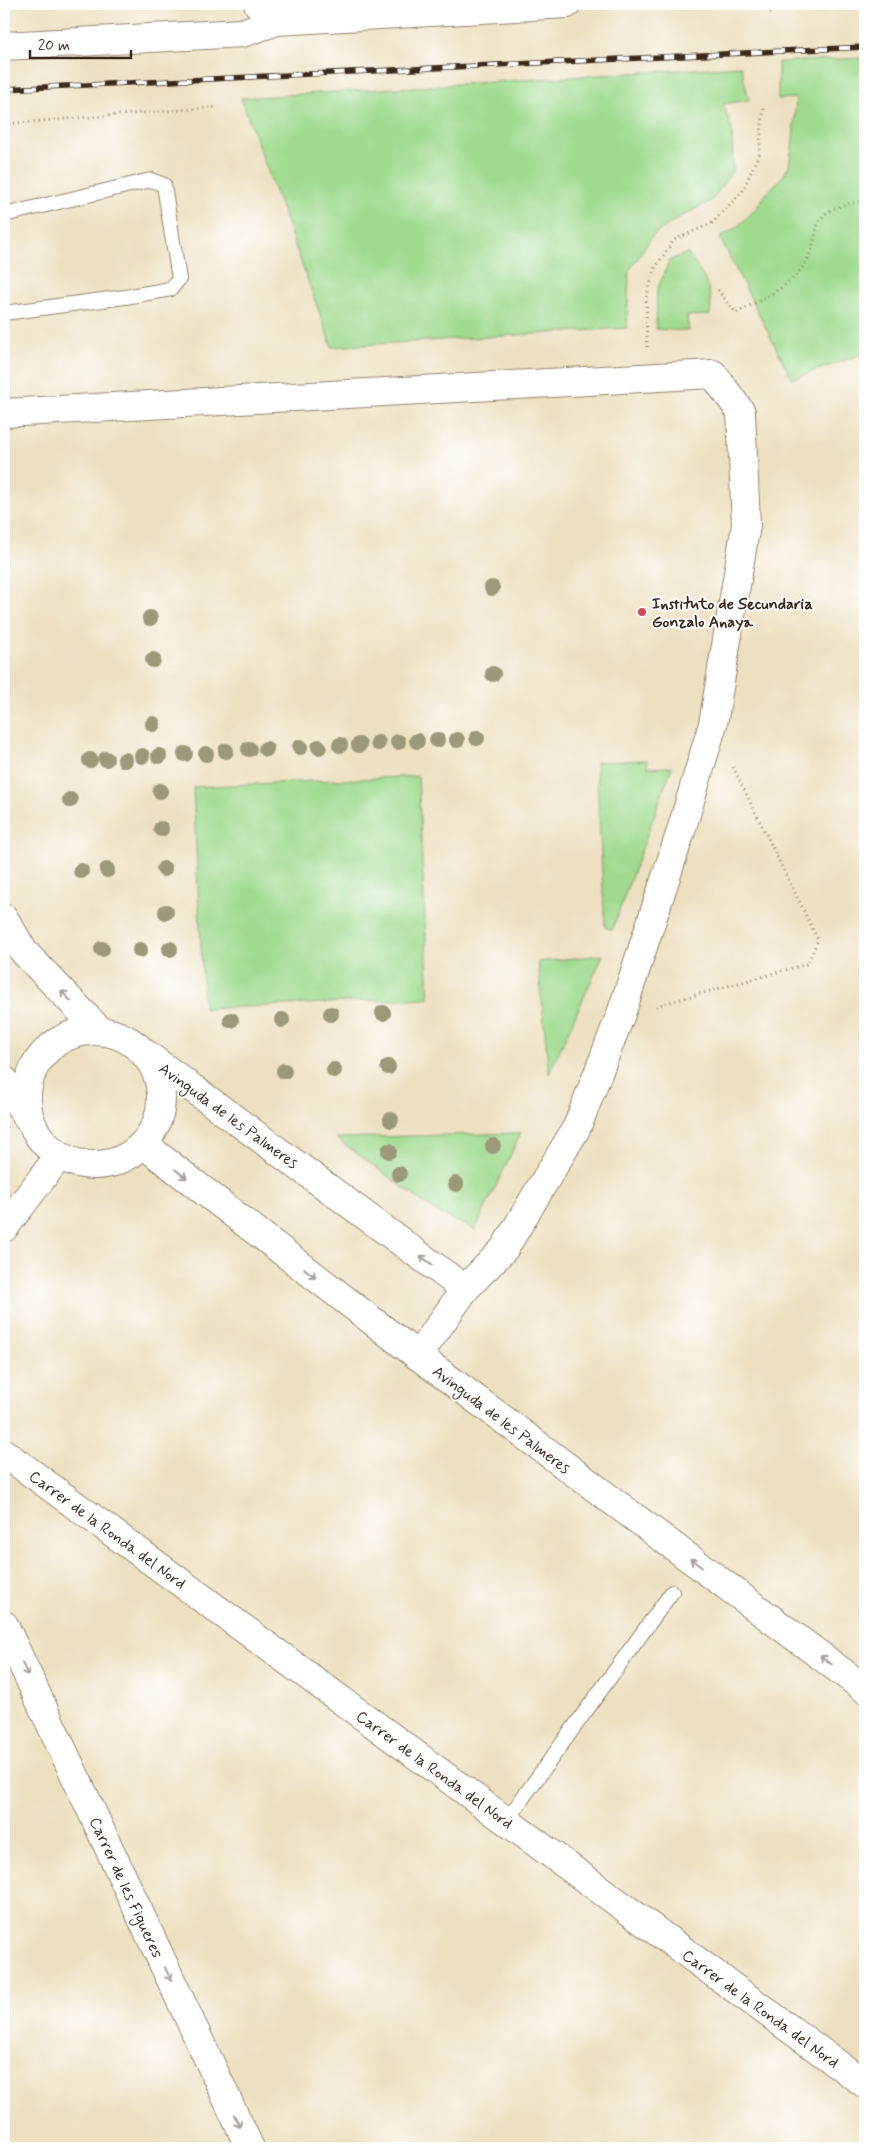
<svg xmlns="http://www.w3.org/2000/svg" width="869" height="2152" viewBox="0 0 869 2152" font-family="Mynerve,sans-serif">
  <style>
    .green { fill: #9fda8e; stroke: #6d8256 }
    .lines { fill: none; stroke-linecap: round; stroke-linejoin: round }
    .service-casing { stroke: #94856f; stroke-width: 16 }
    .minor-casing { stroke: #94856f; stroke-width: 30 }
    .tertiary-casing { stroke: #94856f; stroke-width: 30 }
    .path { stroke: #94856f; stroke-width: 3; stroke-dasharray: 1 4; stroke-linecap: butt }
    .service { stroke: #fff; stroke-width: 14 }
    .minor { stroke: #fff; stroke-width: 28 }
    .tertiary { stroke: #fff; stroke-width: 28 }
    .rail-casing { stroke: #3b2a1e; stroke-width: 5.5 }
    .rail { stroke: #fff; stroke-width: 4; stroke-dasharray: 11; stroke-linecap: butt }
    .tree { fill: #9c997a }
    .oneway { stroke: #a79f9a }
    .poi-dot { fill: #d1495b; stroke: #fff; stroke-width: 2 }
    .labels { text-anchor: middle; stroke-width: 4; stroke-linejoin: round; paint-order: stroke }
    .poi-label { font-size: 16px; font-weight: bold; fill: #3b2a1e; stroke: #fff; text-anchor: start }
    .street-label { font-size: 16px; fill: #3b2a1e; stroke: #fff }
  </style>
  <rect width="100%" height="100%" fill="#fff"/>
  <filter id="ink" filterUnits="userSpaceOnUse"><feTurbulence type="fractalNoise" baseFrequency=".02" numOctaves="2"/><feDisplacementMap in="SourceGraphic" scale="10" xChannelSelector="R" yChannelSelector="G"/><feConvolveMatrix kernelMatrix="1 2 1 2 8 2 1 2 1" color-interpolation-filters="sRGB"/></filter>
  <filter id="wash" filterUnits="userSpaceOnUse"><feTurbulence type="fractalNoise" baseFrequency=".0096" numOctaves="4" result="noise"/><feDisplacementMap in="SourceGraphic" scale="20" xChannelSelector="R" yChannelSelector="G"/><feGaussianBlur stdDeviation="1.12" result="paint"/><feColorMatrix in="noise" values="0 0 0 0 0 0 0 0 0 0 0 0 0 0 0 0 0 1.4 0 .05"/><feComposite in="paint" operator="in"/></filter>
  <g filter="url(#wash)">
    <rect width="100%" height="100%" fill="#ede0c0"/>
    <g class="green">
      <path d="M865 58V353L792 379 720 238 738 226 755 210 766 194 784 175 789 165 793 141 796 98 778 99V62Z"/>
      <path d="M741 66 749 100 723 104 732 129 733 170 711 201 680 217 653 235 629 271 627 328 332 347 241 98Z"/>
      <path d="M687 253C702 273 714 289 710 315L687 316 689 331 656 329 657 290 670 260Z"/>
      <path d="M647 760 648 768 672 767 612 930 605 927 596 762Z"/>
      <path d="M418 776 429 998 204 1009 193 787Z"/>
      <path d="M603 955 549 1074 538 962Z"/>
      <path d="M521 1133 475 1230 435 1211 336 1138Z"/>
    </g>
  </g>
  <g filter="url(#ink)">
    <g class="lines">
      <defs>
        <g id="service">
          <path d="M4 215 151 180 164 185 179 279 171 289 125 297 4 313"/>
          <path d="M506 1821 672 1592"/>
        </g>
        <g id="minor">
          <path d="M4 46 242 33 277 21"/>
          <path d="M4 413 713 374 741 412 746 525 713 724 680 834 621 1014 577 1127 504 1249 465 1289 418 1356"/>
          <path d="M4 918 24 952 100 1031"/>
          <circle cx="94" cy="1098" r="67"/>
          <path d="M146 1054 465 1289"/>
          <path d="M4 1080 28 1119"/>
          <path d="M143 1144 418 1356 865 1689"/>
          <path d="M4 1228 59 1156"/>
          <path d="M4 1625 250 2148"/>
        </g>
        <g id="tertiary">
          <path d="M258 4 277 21 567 4"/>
          <path d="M4 1453 865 2084"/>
        </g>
      </defs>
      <use href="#service" class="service-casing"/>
      <use href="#minor" class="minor-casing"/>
      <use href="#tertiary" class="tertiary-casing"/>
      <g class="path">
        <path d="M770 13 785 4"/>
        <path d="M4 124 218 107"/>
        <path d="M718 290 736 313C757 301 781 292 798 273 830 236 795 210 865 201"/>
        <path d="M647 347 646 298 655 268 674 240 712 223 742 192 759 154 764 105"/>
        <path d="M656 1006 807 964 818 940 733 767"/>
      </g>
      <use href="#service" class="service"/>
      <use href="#minor" class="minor"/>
      <use href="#tertiary" class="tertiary"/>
      <defs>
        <path id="rail" d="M4 89 865 47"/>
      </defs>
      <use href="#rail" class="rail-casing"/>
      <use href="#rail" class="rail"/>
    </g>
    <g class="tree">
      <circle cx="492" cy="588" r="8"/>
      <circle cx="150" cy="618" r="8"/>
      <circle cx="153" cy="660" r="8"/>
      <circle cx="493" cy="674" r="8"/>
      <circle cx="153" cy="724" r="8"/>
      <circle cx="477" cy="738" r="8"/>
      <circle cx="437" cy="740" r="8"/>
      <circle cx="457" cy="740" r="8"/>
      <circle cx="417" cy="741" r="8"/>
      <circle cx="398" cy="742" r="8"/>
      <circle cx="378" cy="743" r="8"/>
      <circle cx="340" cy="745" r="8"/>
      <circle cx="359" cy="745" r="8"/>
      <circle cx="300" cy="747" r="8"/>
      <circle cx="319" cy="747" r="8"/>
      <circle cx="249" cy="749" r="8"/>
      <circle cx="266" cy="749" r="8"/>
      <circle cx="226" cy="751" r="8"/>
      <circle cx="185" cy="754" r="8"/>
      <circle cx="206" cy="754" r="8"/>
      <circle cx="142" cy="756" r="8"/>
      <circle cx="159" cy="756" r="8"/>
      <circle cx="106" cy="759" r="8"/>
      <circle cx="90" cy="760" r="8"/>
      <circle cx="125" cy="760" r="8"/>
      <circle cx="160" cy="791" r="8"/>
      <circle cx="70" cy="800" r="8"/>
      <circle cx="161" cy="829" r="8"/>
      <circle cx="164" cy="869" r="8"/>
      <circle cx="107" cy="870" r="8"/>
      <circle cx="81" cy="871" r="8"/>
      <circle cx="166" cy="912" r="8"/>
      <circle cx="102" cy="949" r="8"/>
      <circle cx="170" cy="949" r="8"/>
      <circle cx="140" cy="950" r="8"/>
      <circle cx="383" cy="1013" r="8"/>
      <circle cx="331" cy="1014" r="8"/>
      <circle cx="231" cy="1020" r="8"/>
      <circle cx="282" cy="1020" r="8"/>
      <circle cx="388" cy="1067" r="8"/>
      <circle cx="334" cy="1070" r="8"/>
      <circle cx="284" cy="1071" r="8"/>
      <circle cx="391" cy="1120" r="8"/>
      <circle cx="493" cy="1146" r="8"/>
      <circle cx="389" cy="1151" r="8"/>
      <circle cx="399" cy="1174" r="8"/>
      <circle cx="456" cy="1184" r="8"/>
    </g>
    <defs><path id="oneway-shaft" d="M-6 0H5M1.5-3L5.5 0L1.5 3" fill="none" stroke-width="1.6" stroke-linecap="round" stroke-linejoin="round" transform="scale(1.25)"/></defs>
    <g class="oneway">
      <use href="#oneway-shaft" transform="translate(66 996) rotate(-134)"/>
      <use href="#oneway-shaft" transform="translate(181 1174) rotate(38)"/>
      <use href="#oneway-shaft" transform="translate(426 1260) rotate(-144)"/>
      <use href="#oneway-shaft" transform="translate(310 1273) rotate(38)"/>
      <use href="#oneway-shaft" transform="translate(696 1563) rotate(-143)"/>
      <use href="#oneway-shaft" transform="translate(826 1660) rotate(-143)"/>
      <use href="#oneway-shaft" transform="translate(25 1669) rotate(65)"/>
      <use href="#oneway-shaft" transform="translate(168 1974) rotate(65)"/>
      <use href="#oneway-shaft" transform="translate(237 2121) rotate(65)"/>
    </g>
  </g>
  <circle class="poi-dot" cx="642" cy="612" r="5"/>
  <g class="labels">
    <g class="poi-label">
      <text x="652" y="609">Instituto de Secundaria<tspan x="652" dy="18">Gonzalo Anaya</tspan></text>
    </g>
    <g class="street-label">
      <text transform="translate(229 1115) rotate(36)" y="6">Avinguda de les Palmeres</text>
      <text transform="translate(502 1419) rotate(37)" y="6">Avinguda de les Palmeres</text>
      <text transform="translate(108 1529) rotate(36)" y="6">Carrer de la Ronda del Nord</text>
      <text transform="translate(435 1769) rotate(36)" y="6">Carrer de la Ronda del Nord</text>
      <text transform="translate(127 1887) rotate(65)" y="6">Carrer de les Figueres</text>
      <text transform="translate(761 2008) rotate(36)" y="6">Carrer de la Ronda del Nord</text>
    </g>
  </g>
  <rect width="869" height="2152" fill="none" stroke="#fff" stroke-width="20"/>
  <path d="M30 50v8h101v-8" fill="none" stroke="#3b2a1e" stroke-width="2.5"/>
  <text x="38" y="50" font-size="15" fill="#3b2a1e" stroke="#ffffff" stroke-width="4" paint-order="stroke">20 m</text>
</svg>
